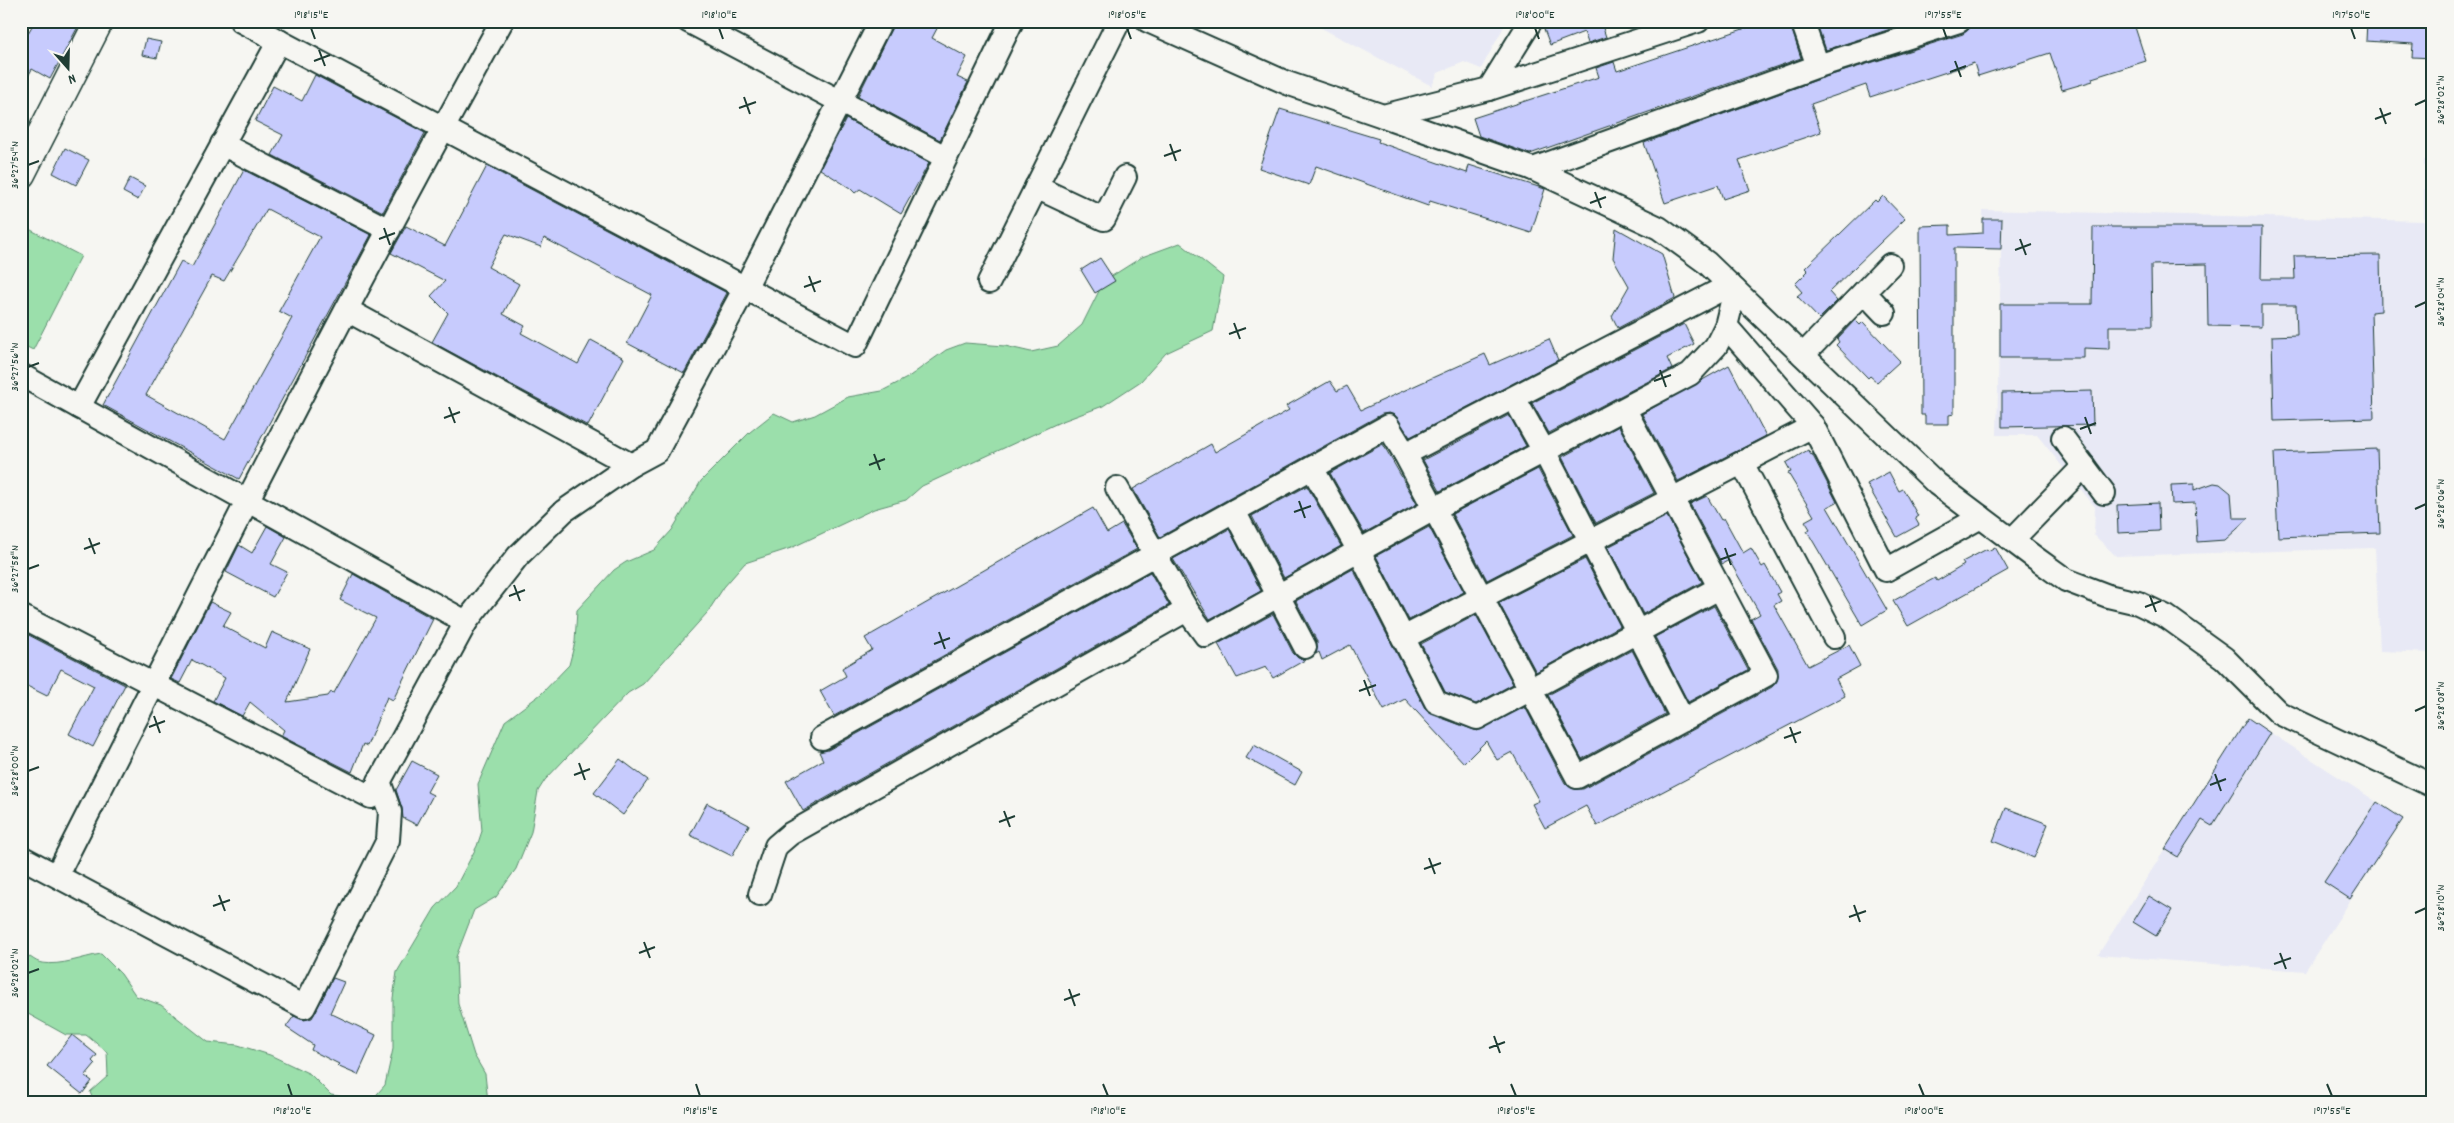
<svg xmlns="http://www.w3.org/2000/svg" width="2454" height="1123" viewBox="0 0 2454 1123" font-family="Dekko,sans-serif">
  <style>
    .built { fill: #e8e9f5 }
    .green { fill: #9bdfab; stroke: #5d8e70 }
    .building { fill: #c7cbfd; stroke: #1f3d34; fill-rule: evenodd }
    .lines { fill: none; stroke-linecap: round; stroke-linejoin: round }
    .minor-casing { stroke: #1f3d34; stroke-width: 26 }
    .major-casing { stroke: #1f3d34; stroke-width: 31 }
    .minor { stroke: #f6f6f2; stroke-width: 22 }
    .major { stroke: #f6f6f2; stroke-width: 28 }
    .ticks { fill: none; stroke: #1f3d34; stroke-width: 2 }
    .neatline { fill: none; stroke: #1f3d34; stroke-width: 2 }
    .ticks-label { font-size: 12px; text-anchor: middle; fill: #1f3d34 }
  </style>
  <rect width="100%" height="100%" fill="#f6f6f2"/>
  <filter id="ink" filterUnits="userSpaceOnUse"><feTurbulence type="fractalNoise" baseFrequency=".02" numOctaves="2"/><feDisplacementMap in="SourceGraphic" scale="10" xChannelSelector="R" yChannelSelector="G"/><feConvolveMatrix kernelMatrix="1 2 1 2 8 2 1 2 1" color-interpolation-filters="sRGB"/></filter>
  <g filter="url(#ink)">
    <g class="built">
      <path d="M1308 21H1507L1481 69 1464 62 1438 73 1432 86Z"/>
      <path d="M2424 160H2433V653L2380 651 2375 548 2116 556 2094 535 2095 507 2037 435H1997L2001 250 1982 249 1983 210 2424 221Z"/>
      <path d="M2248 718 2403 819 2305 971 2098 955Z"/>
    </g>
    <g class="green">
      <path d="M29 229 81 256 33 350 21 344V245Z"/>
      <path d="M1180 243 1223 277 1213 331 1166 353 1141 381 1103 406 1060 422 922 486 906 500 874 509 791 548 745 563 724 587 707 613 643 684 628 693 545 780 538 791 531 832 516 869 496 897 474 910 456 957 458 1004 474 1055 485 1074 488 1102H94L90 1092 108 1076 107 1052 86 1035H66L21 1010V951C27 954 35 962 42 963 62 966 82 957 101 954L121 974 136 996 161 1005 208 1042 238 1045 270 1055 310 1074 331 1095 371 1101 385 1085 393 1049V998L397 972 435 908 456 886 477 846 482 831 478 784 505 721 541 694 569 665 575 642 577 610 614 570 626 562 654 550 672 530 701 481 750 432 774 413 793 422 815 415 848 397 882 391 907 378 946 350 965 343 1005 346 1031 352 1058 346 1082 325 1100 289 1112 276 1142 257Z"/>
    </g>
    <g class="building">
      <path d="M35 21H81L50 79 32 69 21 89V45Z"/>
      <path d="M895 21H941L932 38 967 57 957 77 968 82 940 140 858 96Z"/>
      <path d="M1565 21H1607L1602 25 1606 37 1588 43 1584 32 1550 45 1544 29Z"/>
      <path d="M1767 21H1789L1801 58 1530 154 1479 136 1473 118 1599 77 1596 68 1614 62 1617 71Z"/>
      <path d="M1816 21H1915L1826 50Z"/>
      <path d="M1972 21H1983L1984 28 2005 21H2133L2146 61 2092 78 2093 81 2062 90 2050 53 1978 76 1974 63 1870 97 1866 85 1811 104 1821 132 1739 160 1750 190 1723 199 1718 185 1665 203 1644 143 1822 78 1963 34 1969 29Z"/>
      <path d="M2367 21H2433V58L2412 57 2413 44 2366 41Z"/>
      <path d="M146 39 161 42 157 58 142 55Z"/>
      <path d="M315 75 425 133 383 212 272 155 283 135 255 121 273 86 302 101Z"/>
      <path d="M1280 109 1379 139 1378 142 1467 173 1469 165 1545 189 1531 233 1430 201 1428 206 1316 166 1309 185 1259 168Z"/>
      <path d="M846 119 929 163 901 214 860 189 855 193 850 188 820 169Z"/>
      <path d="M65 148 89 160 76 185 53 173Z"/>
      <path d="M487 166 727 293 684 373 627 343 652 295 544 238 541 247 506 234 488 267 519 284 503 314 525 326 521 333 578 364 591 340 624 358 588 426 432 342 448 313 431 296 445 281 391 253 406 226 445 246Z"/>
      <path d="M244 170 371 235 239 479 103 405 181 261 192 267ZM267 209 320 237 279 311 292 318 225 439 146 395 212 276 224 281Z"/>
      <path d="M130 178 145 186 138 200 123 192Z"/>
      <path d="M1883 196 1905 219 1829 292 1837 301 1819 319 1797 296 1802 292 1795 284 1808 271 1805 268 1875 200 1877 202Z"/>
      <path d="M1983 219H2002L2001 249 1954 248V414L1949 415V424H1925V415H1921L1920 226 1950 225V235L1983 233Z"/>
      <path d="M2093 227H2262L2261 279H2295L2294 256 2380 255 2381 311 2371 312 2374 418 2274 421 2272 336 2297 335 2296 305H2261V327L2208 326 2207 264 2151 265 2152 326H2109V349L2084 348V358H2000V304H2092Z"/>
      <path d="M1616 228 1662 254 1675 298 1618 328 1612 316 1629 286 1613 258Z"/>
      <path d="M1100 258 1115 281 1095 293 1081 270Z"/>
      <path d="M1855 320 1860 325 1863 322 1900 361 1877 382 1870 376 1868 378 1836 345 1839 342 1837 339Z"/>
      <path d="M1684 324 1694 344 1667 358 1672 369 1549 433 1532 403Z"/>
      <path d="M1549 339 1558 360 1410 437 1395 415 1389 413 1382 414 1160 537 1133 489 1211 444 1215 452 1289 410 1286 406 1330 381 1337 391 1347 386 1361 410 1485 354 1490 365Z"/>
      <path d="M1729 365 1766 436 1678 481 1642 414Z"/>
      <path d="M2092 391 2093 425 2002 427V393Z"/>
      <path d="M1509 415 1526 446 1440 491 1423 460Z"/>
      <path d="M1619 426 1654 493 1596 523 1562 457Z"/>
      <path d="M1383 444 1417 504 1364 533 1330 473Z"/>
      <path d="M2377 449 2380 533 2278 537 2274 453Z"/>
      <path d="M1808 450 1811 455 1812 454 1837 502 1827 507 1887 610 1862 625 1807 531 1810 529 1805 521 1814 516 1788 473 1791 472 1786 463Z"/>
      <path d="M1538 469 1573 535 1487 580 1452 514Z"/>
      <path d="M1889 472 1899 491 1903 489 1918 516 1915 518 1919 525 1897 537 1867 484Z"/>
      <path d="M2214 483 2220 484 2231 493 2233 518H2249L2225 540 2197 542 2195 503 2172 504 2171 485 2194 484V490Z"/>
      <path d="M1307 486 1341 546 1284 578 1252 516Z"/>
      <path d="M1707 496 1721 520 1724 518 1743 553 1751 548 1762 567 1765 565 1780 592 1777 594 1781 601 1774 605 1808 666 1849 645 1860 666 1836 679 1845 696 1597 826 1586 806 1545 828 1532 804 1539 801 1512 752 1497 760 1486 741 1464 763 1405 699 1384 710 1350 645 1322 660 1319 652 1316 654 1317 641 1296 601 1353 569 1425 708 1431 714 1477 731 1525 707 1565 783 1571 788 1583 789 1772 687 1777 681 1778 669 1751 619 1760 614 1729 560 1722 564 1690 504Z"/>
      <path d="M2158 503 2159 531 2118 533 2117 505Z"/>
      <path d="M1093 508 1107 533 1122 524 1137 549 834 716 820 691 846 676 842 668 872 650 865 638Z"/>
      <path d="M1667 516 1702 582 1643 614 1608 547Z"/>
      <path d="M267 526 286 537 271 564 287 572 273 597 226 572 239 545 252 553Z"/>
      <path d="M1429 527 1464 592 1409 620 1376 556Z"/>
      <path d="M1229 529 1261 591 1210 619 1173 559Z"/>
      <path d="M1995 547 2008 570 1908 626 1893 601 1935 578 1937 581 1964 565 1962 562 1987 549 1988 551Z"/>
      <path d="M1585 559 1620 626 1536 672 1499 603Z"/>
      <path d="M1150 572 1169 605 803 811 786 781 823 760 819 752 828 750Z"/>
      <path d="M353 574 433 619 393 700 387 697 367 746 363 744 352 772 281 736 284 730 250 702 242 716 213 701 225 678 192 660 180 683 171 679 210 602 231 612 223 626 265 648 272 632 310 649 287 702 328 696 331 692 334 693 376 618 340 600Z"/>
      <path d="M1714 606 1748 670 1688 702 1655 637Z"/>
      <path d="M1273 614 1293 653 1298 658 1305 660 1273 678 1266 667 1237 678 1218 644Z"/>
      <path d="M1476 615 1513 684 1476 704 1445 692 1421 644Z"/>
      <path d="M21 631 125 685 93 747 69 734 94 686 61 669 47 696 21 683Z"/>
      <path d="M1632 650 1665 714 1582 759 1548 695Z"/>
      <path d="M2248 718 2270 733 2212 826 2202 820 2178 857 2165 849Z"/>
      <path d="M1254 745 1302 772 1295 785 1246 758Z"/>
      <path d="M620 759 648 780 623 815 594 793Z"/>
      <path d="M412 761 437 774 427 792 433 795 417 825 403 818 402 808 396 790Z"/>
      <path d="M2377 802 2403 819 2350 899 2324 882Z"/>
      <path d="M707 803 749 825 732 856 690 835Z"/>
      <path d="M2006 808 2048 824 2034 858 1993 841Z"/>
      <path d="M2149 896 2172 910 2156 936 2133 922Z"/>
      <path d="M333 978 344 982 330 1013 376 1035 358 1075 337 1066 339 1064 311 1050 313 1045 286 1027 294 1016 304 1020 312 1018Z"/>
      <path d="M72 1035 97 1055 92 1061 95 1064 85 1076 92 1081 82 1094 47 1066Z"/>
    </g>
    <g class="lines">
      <defs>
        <g id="minor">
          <path d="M241 21 855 346 1012 21"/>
          <path d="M688 21 945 157"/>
          <path d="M1148 21 1287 83 1383 116 1489 89 1698 21"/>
          <path d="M1802 21 1818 66"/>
          <path d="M1489 89 1531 21"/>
          <path d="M1383 116 1533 169 1659 228 1707 263 1937 484 2034 557 2066 580 2108 596 2138 603 2167 617 2224 658 2279 713 2433 786"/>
          <path d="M222 144 389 230"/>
          <path d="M1533 169 1818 66 1959 21"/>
          <path d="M1036 187 1104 219 1125 177"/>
          <path d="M989 282 1119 21"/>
          <path d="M1864 292 1884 313"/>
          <path d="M347 310 631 465"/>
          <path d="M1726 326 1813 426 1886 570 1981 517"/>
          <path d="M1803 355 1890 265"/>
          <path d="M21 375 466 622"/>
          <path d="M1514 398 1544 451 1683 720"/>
          <path d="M79 407 279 41"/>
          <path d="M2063 438 2104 493"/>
          <path d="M1405 454 1730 285"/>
          <path d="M1742 463 1834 637"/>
          <path d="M1312 468 1359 551 1436 702 1477 718 1719 588"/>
          <path d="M1117 488 1187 610 1206 636 1434 509 1690 374 1716 346 1726 326 1735 290"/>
          <path d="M1234 511 1305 647"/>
          <path d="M2012 540 2084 466"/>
          <path d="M21 616 371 797 466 622 518 556 564 511 631 465 657 451 745 288 881 21"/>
          <path d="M1403 638 1813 426"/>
          <path d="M822 738 1388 426 1405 454 1577 777 1766 675 1625 410"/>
          <path d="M21 857 304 1007 388 840 390 812 379 781"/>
          <path d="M57 875C202 589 346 302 502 21"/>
          <path d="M760 894 776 846 790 834 1187 610"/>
        </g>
        <path id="major" d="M21 174 99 21"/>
      </defs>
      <use href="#minor" class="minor-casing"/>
      <use href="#major" class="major-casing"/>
      <use href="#minor" class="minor"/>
      <use href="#major" class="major"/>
    </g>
  </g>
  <path class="ticks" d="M311 28 315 39M719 28 723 39M1127 28 1131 39M1535 28 1539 39M1943 28 1947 39M2351 28 2355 39M319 50 325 66M314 61 330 55M1955 61 1961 77M1950 72 1966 66M744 97 750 114M2415 105 2426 100M739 108 756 102M2380 108 2386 124M2375 119 2391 113M1170 144 1176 161M1164 156 1181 150M28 165 39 161M1595 192 1601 208M1590 203 1606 197M384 228 390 245M379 239 395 233M2020 239 2026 255M2015 250 2031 244M809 276 815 292M804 287 821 281M2415 307 2426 302M1234 323 1240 339M1229 334 1246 328M28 367 39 363M1660 370 1666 387M1654 381 1671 375M449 407 455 423M2085 417 2091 434M444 418 460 412M2080 429 2096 423M874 454 880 470M869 465 885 459M1299 501 1305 518M2415 509 2426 504M1294 512 1311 506M89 538 95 554M1725 548 1731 565M84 549 100 543M1719 560 1736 554M28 569 39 565M514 585 520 601M509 596 525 590M2150 596 2156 612M2145 607 2161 601M939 632 945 649M934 644 950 638M1364 680 1370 696M1359 691 1376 685M2415 711 2426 706M154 716 160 733M149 727 165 721M1790 727 1796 743M1784 738 1801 732M579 763 585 780M28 771 39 767M2215 774 2221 791M574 775 590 769M2210 785 2226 779M1004 811 1010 827M999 822 1015 816M1429 858 1435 874M1424 869 1441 863M219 895 225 911M1854 905 1860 922M213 906 230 900M2415 913 2426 908M1849 917 1866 911M644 942 650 958M639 953 655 947M2280 953 2286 969M2274 964 2291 958M28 973 39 969M1069 989 1075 1006M1064 1000 1080 994M1494 1036 1500 1053M1489 1048 1505 1042M288 1084 292 1096M696 1084 700 1096M1103 1084 1108 1096M1511 1084 1516 1096M1919 1084 1924 1096M2327 1084 2332 1096"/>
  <rect width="2454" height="1123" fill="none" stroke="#f6f6f2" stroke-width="55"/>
  <g transform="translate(68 68) rotate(160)" stroke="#f6f6f2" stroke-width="4" paint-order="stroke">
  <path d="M0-4L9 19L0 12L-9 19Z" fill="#1f3d34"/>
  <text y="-8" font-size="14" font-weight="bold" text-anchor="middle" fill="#1f3d34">N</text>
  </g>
  <rect x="28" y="28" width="2398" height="1068" class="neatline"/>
  <g class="ticks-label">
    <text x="311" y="18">1°18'15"E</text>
    <text x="719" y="18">1°18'10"E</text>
    <text x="1127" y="18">1°18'05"E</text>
    <text x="1535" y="18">1°18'00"E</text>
    <text x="1943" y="18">1°17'55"E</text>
    <text x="2351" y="18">1°17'50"E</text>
    <text transform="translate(2440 100) rotate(-90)" y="4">36°28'02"N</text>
    <text transform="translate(14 165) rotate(-90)" y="4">36°27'54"N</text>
    <text transform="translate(2440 302) rotate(-90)" y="4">36°28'04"N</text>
    <text transform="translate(14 367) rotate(-90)" y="4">36°27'56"N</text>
    <text transform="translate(2440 504) rotate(-90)" y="4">36°28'06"N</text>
    <text transform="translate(14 569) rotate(-90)" y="4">36°27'58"N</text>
    <text transform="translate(2440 706) rotate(-90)" y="4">36°28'08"N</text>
    <text transform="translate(14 771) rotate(-90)" y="4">36°28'00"N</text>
    <text transform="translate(2440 908) rotate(-90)" y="4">36°28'10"N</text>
    <text transform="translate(14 973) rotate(-90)" y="4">36°28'02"N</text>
    <text x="292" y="1114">1°18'20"E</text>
    <text x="700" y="1114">1°18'15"E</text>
    <text x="1108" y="1114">1°18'10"E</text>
    <text x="1516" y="1114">1°18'05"E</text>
    <text x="1924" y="1114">1°18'00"E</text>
    <text x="2332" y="1114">1°17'55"E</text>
  </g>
</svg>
